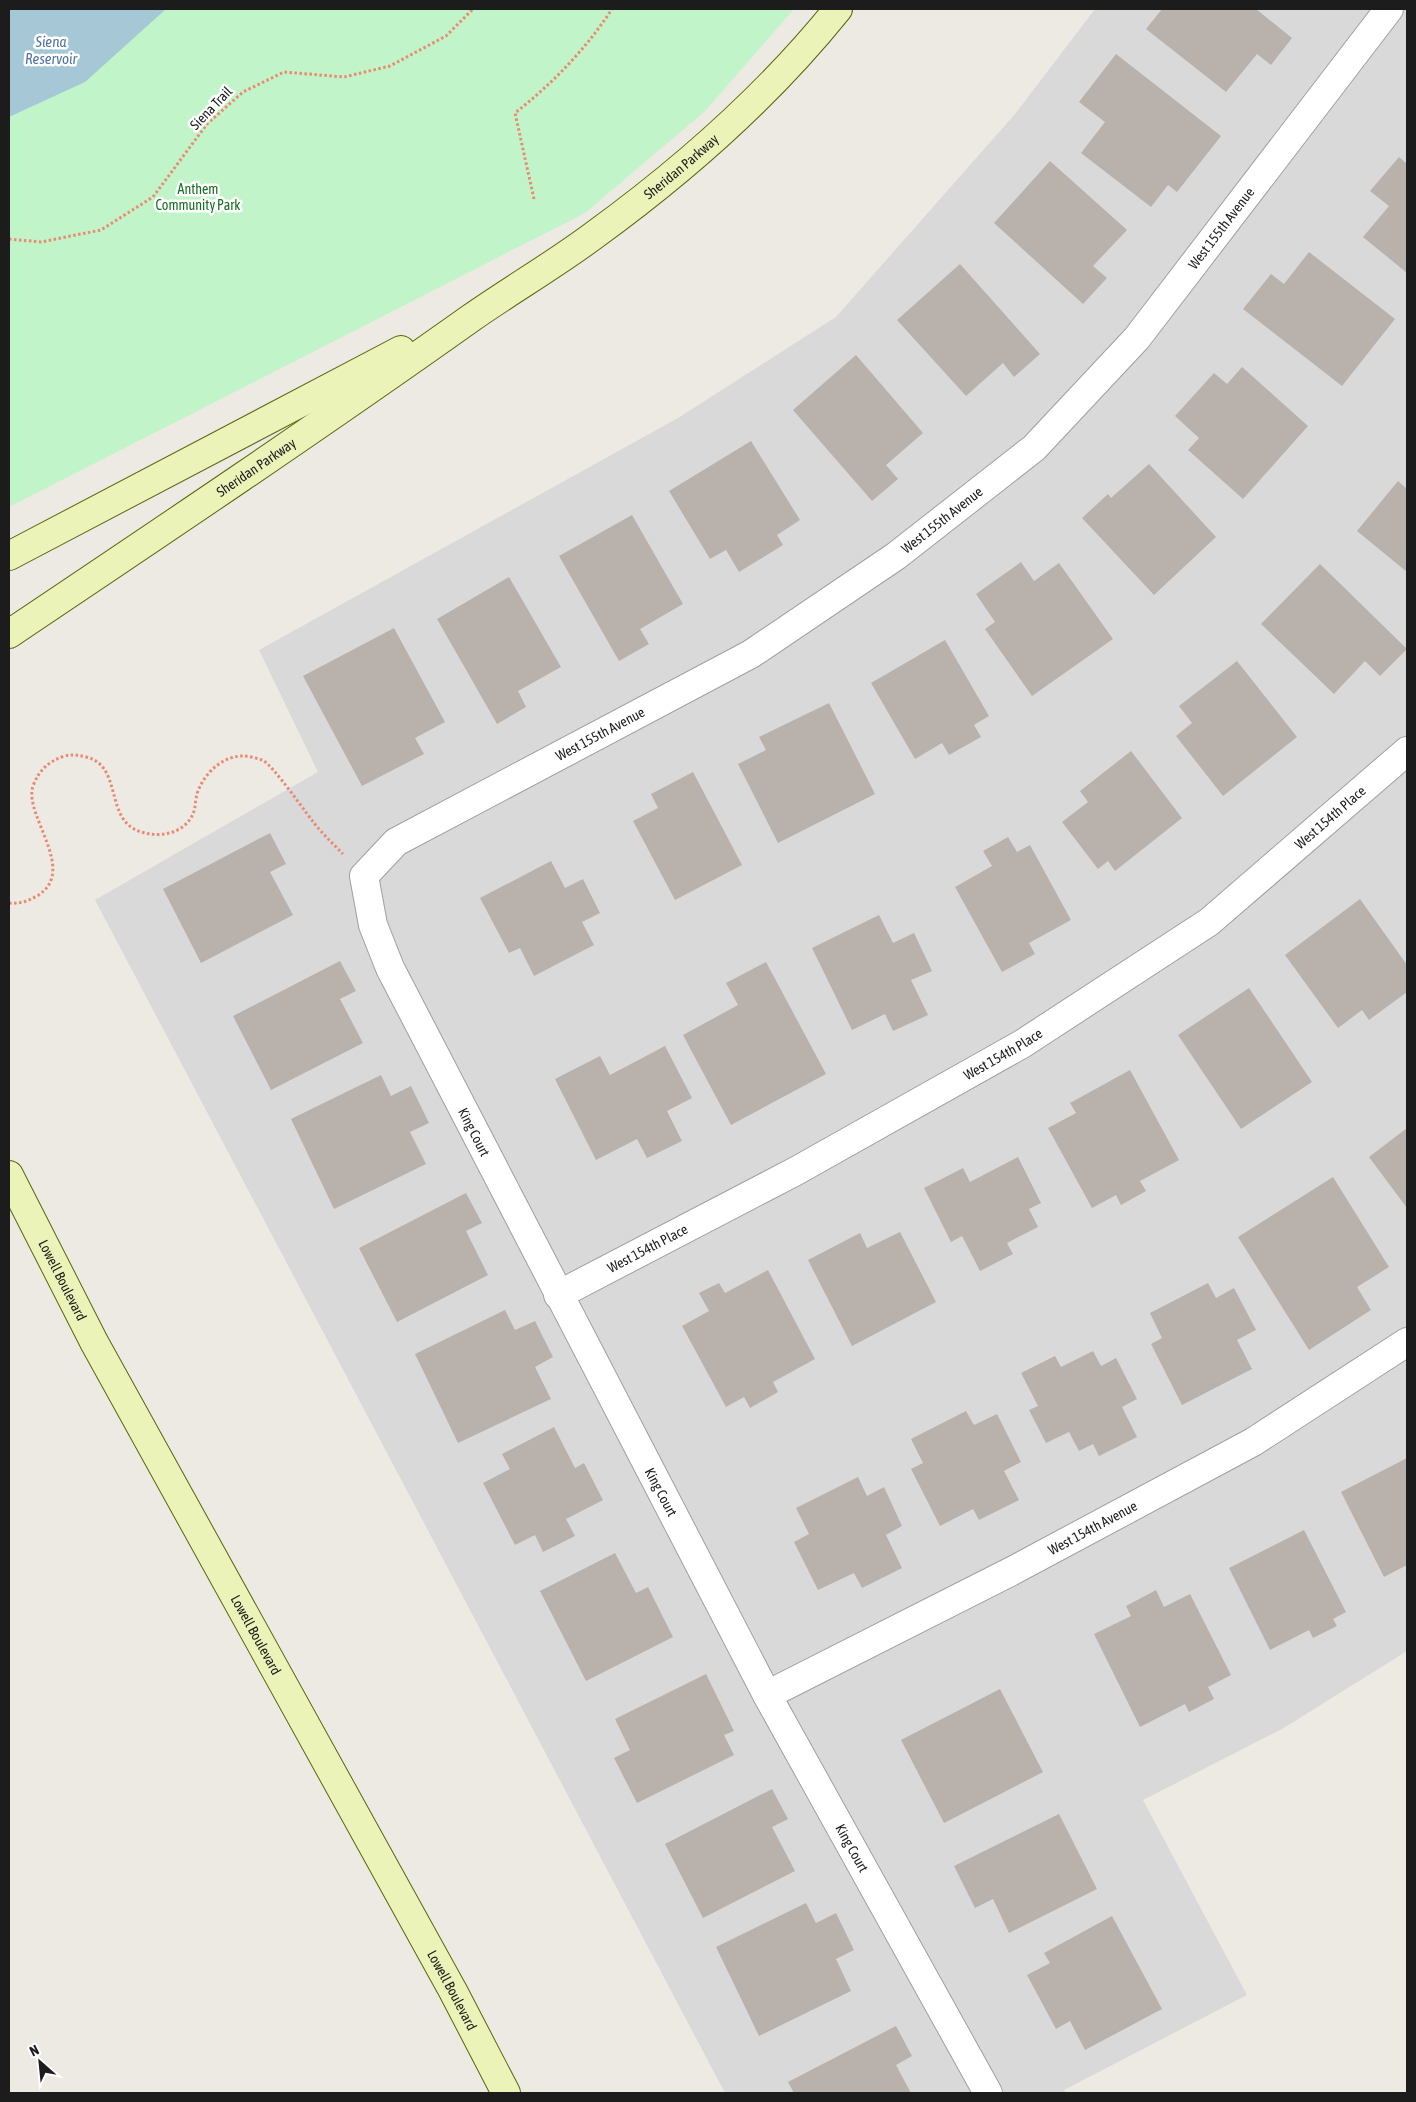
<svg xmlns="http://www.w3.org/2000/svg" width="1416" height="2102" viewBox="0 0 1416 2102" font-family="'Asap Condensed',sans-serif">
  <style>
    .residential { fill: #dad9d9 }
    .park { fill: #c2f4c9 }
    .water { fill: #a6c8d6 }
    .building { fill: #b9b2ac }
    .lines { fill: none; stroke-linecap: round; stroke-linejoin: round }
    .minor-casing { stroke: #a0a0a0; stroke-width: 30 }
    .secondary-casing { stroke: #57670e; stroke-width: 30 }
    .path { stroke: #ec8973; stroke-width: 3; stroke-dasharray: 2.5 2.5; stroke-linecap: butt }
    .minor { stroke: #fff; stroke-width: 28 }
    .secondary { stroke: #ecf3b9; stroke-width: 28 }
    .labels { text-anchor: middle; stroke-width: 5; stroke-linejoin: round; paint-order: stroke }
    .street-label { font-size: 14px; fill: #1c1c1c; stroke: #fff }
    .park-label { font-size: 14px; fill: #156f23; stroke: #fff }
    .water-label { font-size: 15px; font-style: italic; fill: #5174a2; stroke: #fff }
  </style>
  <rect width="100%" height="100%" fill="#eceae2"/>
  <path class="residential" d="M1095 9H1407V1651L1282 1729 1143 1800 1247 1995 1064 2090 1066 2093H725L95 900 318 772 259 650 678 418 836 317 1015 114Z"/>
  <path class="park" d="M9 9H794L705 111 585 213 9 507Z"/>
  <path class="water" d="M9 9H166L85 82 9 117Z"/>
  <g class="building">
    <path d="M1162 9H1256L1292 38 1271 65 1257 54 1226 92 1146 29Z"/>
    <path d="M1116 54 1221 136 1177 192 1168 185 1151 207 1081 153 1105 122 1079 102Z"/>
    <path d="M1399 157 1407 164V273L1363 237 1389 206 1370 191Z"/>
    <path d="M1050 161 1127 230 1093 266 1107 278 1083 304 994 223Z"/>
    <path d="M1309 252 1395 319 1342 386 1243 309 1271 274 1284 284Z"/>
    <path d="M960 264 1040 354 1014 377 1003 363 966 396 897 320Z"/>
    <path d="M856 355 923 433 886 465 898 479 872 501 793 410Z"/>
    <path d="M1242 367 1308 426 1243 499 1188 450 1199 438 1175 416 1214 373 1227 384Z"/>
    <path d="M751 441 800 520 777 535 783 545 739 572 726 550 710 559 669 491Z"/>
    <path d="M1149 464 1216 537 1154 595 1082 518 1108 494 1111 498Z"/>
    <path d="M1398 481 1407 489V572L1357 531Z"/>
    <path d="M632 515 683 604 640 629 649 644 619 661 559 556Z"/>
    <path d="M1021 562 1034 581 1059 563 1113 639 1032 696 985 629 995 622 976 594Z"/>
    <path d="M1320 564 1407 649 1380 676 1365 661 1334 694 1261 624Z"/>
    <path d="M509 577 561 667 518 691 526 707 497 724 437 619Z"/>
    <path d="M394 628 445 722 415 738 424 754 362 786 303 676Z"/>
    <path d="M945 640 989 716 974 725 981 737 949 755 942 743 915 759 871 683Z"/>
    <path d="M1237 661 1297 737 1223 796 1176 736 1192 723 1179 706Z"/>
    <path d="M829 703 875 794 778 843 738 764 766 750 759 737Z"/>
    <path d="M1131 751 1182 818 1115 871 1108 861 1098 869 1062 822 1088 802 1080 791Z"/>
    <path d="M693 772 742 865 675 900 633 821 658 808 651 794Z"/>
    <path d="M270 833 286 864 270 872 293 915 201 963 163 889Z"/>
    <path d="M1008 837 1017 852 1030 845 1071 920 1029 943 1035 954 1002 972 955 887 992 866 983 851Z"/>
    <path d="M551 861 565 888 583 879 600 913 582 922 594 945 534 976 520 948 509 953 480 898Z"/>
    <path d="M1360 899 1407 965V992L1369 1020 1362 1010 1338 1028 1285 955Z"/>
    <path d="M879 915 893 943 914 933 932 971 911 980 928 1015 893 1031 885 1014 852 1030 812 948Z"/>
    <path d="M340 961 356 991 340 999 363 1043 271 1090 233 1016Z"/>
    <path d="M766 962 826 1074 731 1125 683 1035 738 1005 726 983Z"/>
    <path d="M1249 988 1312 1082 1241 1129 1178 1035Z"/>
    <path d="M665 1046 692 1098 667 1111 682 1141 647 1158 637 1139 596 1160 555 1079 600 1056 610 1075Z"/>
    <path d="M1130 1070 1179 1160 1140 1181 1146 1191 1121 1205 1116 1195 1092 1208 1048 1128 1076 1113 1070 1103Z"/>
    <path d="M381 1075 391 1096 411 1086 429 1123 410 1132 426 1164 334 1209 291 1119Z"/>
    <path d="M1407 1128V1208L1369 1157Z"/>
    <path d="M1018 1157 1041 1203 1029 1209 1038 1227 1007 1243 1013 1254 980 1271 962 1236 951 1242 924 1188 963 1168 970 1182Z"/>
    <path d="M1333 1177 1389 1267 1357 1287 1371 1310 1309 1350 1238 1237Z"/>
    <path d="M466 1193 482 1223 466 1231 488 1275 397 1322 359 1248Z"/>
    <path d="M900 1232 936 1302 852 1346 808 1260 860 1233 867 1248Z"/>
    <path d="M768 1270 815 1359 773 1382 778 1392 750 1408 744 1397 726 1407 682 1326 709 1311 699 1293 719 1283 725 1293Z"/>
    <path d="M1208 1283 1216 1298 1234 1288 1256 1330 1237 1340 1252 1369 1182 1405 1151 1344 1162 1338 1150 1313Z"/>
    <path d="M505 1310 515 1330 535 1321 553 1357 535 1367 551 1399 458 1443 415 1354Z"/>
    <path d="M1093 1351 1101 1366 1116 1358 1137 1399 1122 1407 1137 1437 1099 1456 1093 1444 1079 1451 1069 1432 1046 1443 1029 1410 1038 1406 1021 1373 1055 1356 1061 1367Z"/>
    <path d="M966 1411 974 1425 997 1414 1021 1462 1004 1471 1019 1500 979 1520 973 1509 940 1526 911 1469 923 1463 911 1439Z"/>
    <path d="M554 1427 575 1468 584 1463 603 1500 566 1519 575 1536 543 1552 535 1535 515 1545 483 1483 510 1469 502 1454Z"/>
    <path d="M1407 1458V1565L1384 1577 1341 1492Z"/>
    <path d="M858 1477 867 1496 884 1487 902 1526 886 1535 902 1568 862 1588 854 1573 818 1590 794 1542 809 1534 796 1508Z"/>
    <path d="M1304 1530 1346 1612 1333 1619 1337 1626 1313 1638 1309 1630 1270 1650 1229 1568Z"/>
    <path d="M615 1553 636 1593 648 1587 673 1637 586 1681 540 1591Z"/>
    <path d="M1156 1590 1164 1607 1190 1594 1231 1675 1208 1687 1214 1699 1189 1712 1185 1704 1140 1727 1094 1634 1131 1616 1126 1606Z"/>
    <path d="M706 1674 734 1731 724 1735 734 1755 637 1803 614 1758 630 1750 615 1719Z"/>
    <path d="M1000 1689 1043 1772 944 1823 901 1740Z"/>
    <path d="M772 1789 788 1819 772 1827 795 1871 703 1918 665 1844Z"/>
    <path d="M1059 1814 1097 1889 1009 1933 993 1899 975 1908 954 1866Z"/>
    <path d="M806 1903 816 1923 836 1913 854 1950 836 1959 851 1991 759 2036 716 1947Z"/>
    <path d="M1112 1916 1162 2009 1085 2050 1070 2021 1056 2029 1027 1975 1050 1963 1044 1953Z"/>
    <path d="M896 2026 912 2056 896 2065 911 2093H794L788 2082Z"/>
  </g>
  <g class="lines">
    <defs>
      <g id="minor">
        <path id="s1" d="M558 1295 796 1171 1022 1044 1209 922 1407 751"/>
        <path id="s2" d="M767 1695 1012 1571 1253 1442 1407 1342"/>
        <path id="s3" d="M988 2093 767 1695 390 968 373 925 364 876 396 842 751 654 896 556 1034 448 1137 338 1389 9"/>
      </g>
      <g id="secondary">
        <path d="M9 556 401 350"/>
        <path id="s4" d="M9 634C164 530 319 426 471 318 511 290 554 265 593 236 684 170 768 96 838 9"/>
        <path id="s5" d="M9 1175 94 1342 453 1991 506 2093"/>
      </g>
    </defs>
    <use href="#minor" class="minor-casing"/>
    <use href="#secondary" class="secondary-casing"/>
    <g class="path">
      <path d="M534 199 515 113C553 83 586 49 612 9"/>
      <path d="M9 239 41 242 101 230 153 197 207 124 243 92 284 72 344 77 390 66 446 36 473 9"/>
      <path d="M9 903C20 904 28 901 37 896 79 871 23 815 33 786 39 770 48 762 64 756 72 754 77 755 86 757 121 765 106 813 134 829 154 839 183 836 193 814 196 807 195 798 198 791 205 773 222 756 243 756 248 756 257 758 262 760 273 764 308 817 319 829 327 838 335 846 343 854"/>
    </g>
    <use href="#minor" class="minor"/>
    <use href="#secondary" class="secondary"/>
  </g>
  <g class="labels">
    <g class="street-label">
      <text transform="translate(211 108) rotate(-46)" y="5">Siena Trail</text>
      <text dy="5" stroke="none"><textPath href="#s4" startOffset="819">Sheridan Parkway</textPath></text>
      <text dy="5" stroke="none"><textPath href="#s3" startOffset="2458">West 155th Avenue</textPath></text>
      <text dy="5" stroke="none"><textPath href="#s4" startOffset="298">Sheridan Parkway</textPath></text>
      <text dy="5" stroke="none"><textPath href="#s3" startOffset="2052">West 155th Avenue</textPath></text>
      <text dy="5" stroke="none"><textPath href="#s3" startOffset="1648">West 155th Avenue</textPath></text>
      <text dy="5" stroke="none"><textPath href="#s1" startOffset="911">West 154th Place</textPath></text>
      <text dy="5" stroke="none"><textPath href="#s1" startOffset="506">West 154th Place</textPath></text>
      <text transform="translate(474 1132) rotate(63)" y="5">King Court</text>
      <text dy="5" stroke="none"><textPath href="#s1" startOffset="101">West 154th Place</textPath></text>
      <text dy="5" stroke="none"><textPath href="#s5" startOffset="118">Lowell Boulevard</textPath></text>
      <text transform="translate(661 1492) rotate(62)" y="5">King Court</text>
      <text dy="5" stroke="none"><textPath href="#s2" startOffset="366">West 154th Avenue</textPath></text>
      <text dy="5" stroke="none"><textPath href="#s5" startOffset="522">Lowell Boulevard</textPath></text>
      <text transform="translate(852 1848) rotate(61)" y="5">King Court</text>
      <text dy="5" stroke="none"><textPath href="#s5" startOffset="928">Lowell Boulevard</textPath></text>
    </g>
    <g class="park-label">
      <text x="198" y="194">Anthem<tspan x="198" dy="16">Community Park</tspan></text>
    </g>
    <g class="water-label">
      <text x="51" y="47">Siena<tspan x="51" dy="17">Reservoir</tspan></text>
    </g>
  </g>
  <rect width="1416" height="2102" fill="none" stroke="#1c1c1c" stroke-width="20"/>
  <g transform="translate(40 2062) rotate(333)" stroke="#ffffff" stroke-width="4" paint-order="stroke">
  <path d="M0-4L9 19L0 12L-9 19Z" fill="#1c1c1c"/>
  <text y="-8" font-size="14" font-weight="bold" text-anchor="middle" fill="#1c1c1c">N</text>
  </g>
</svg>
